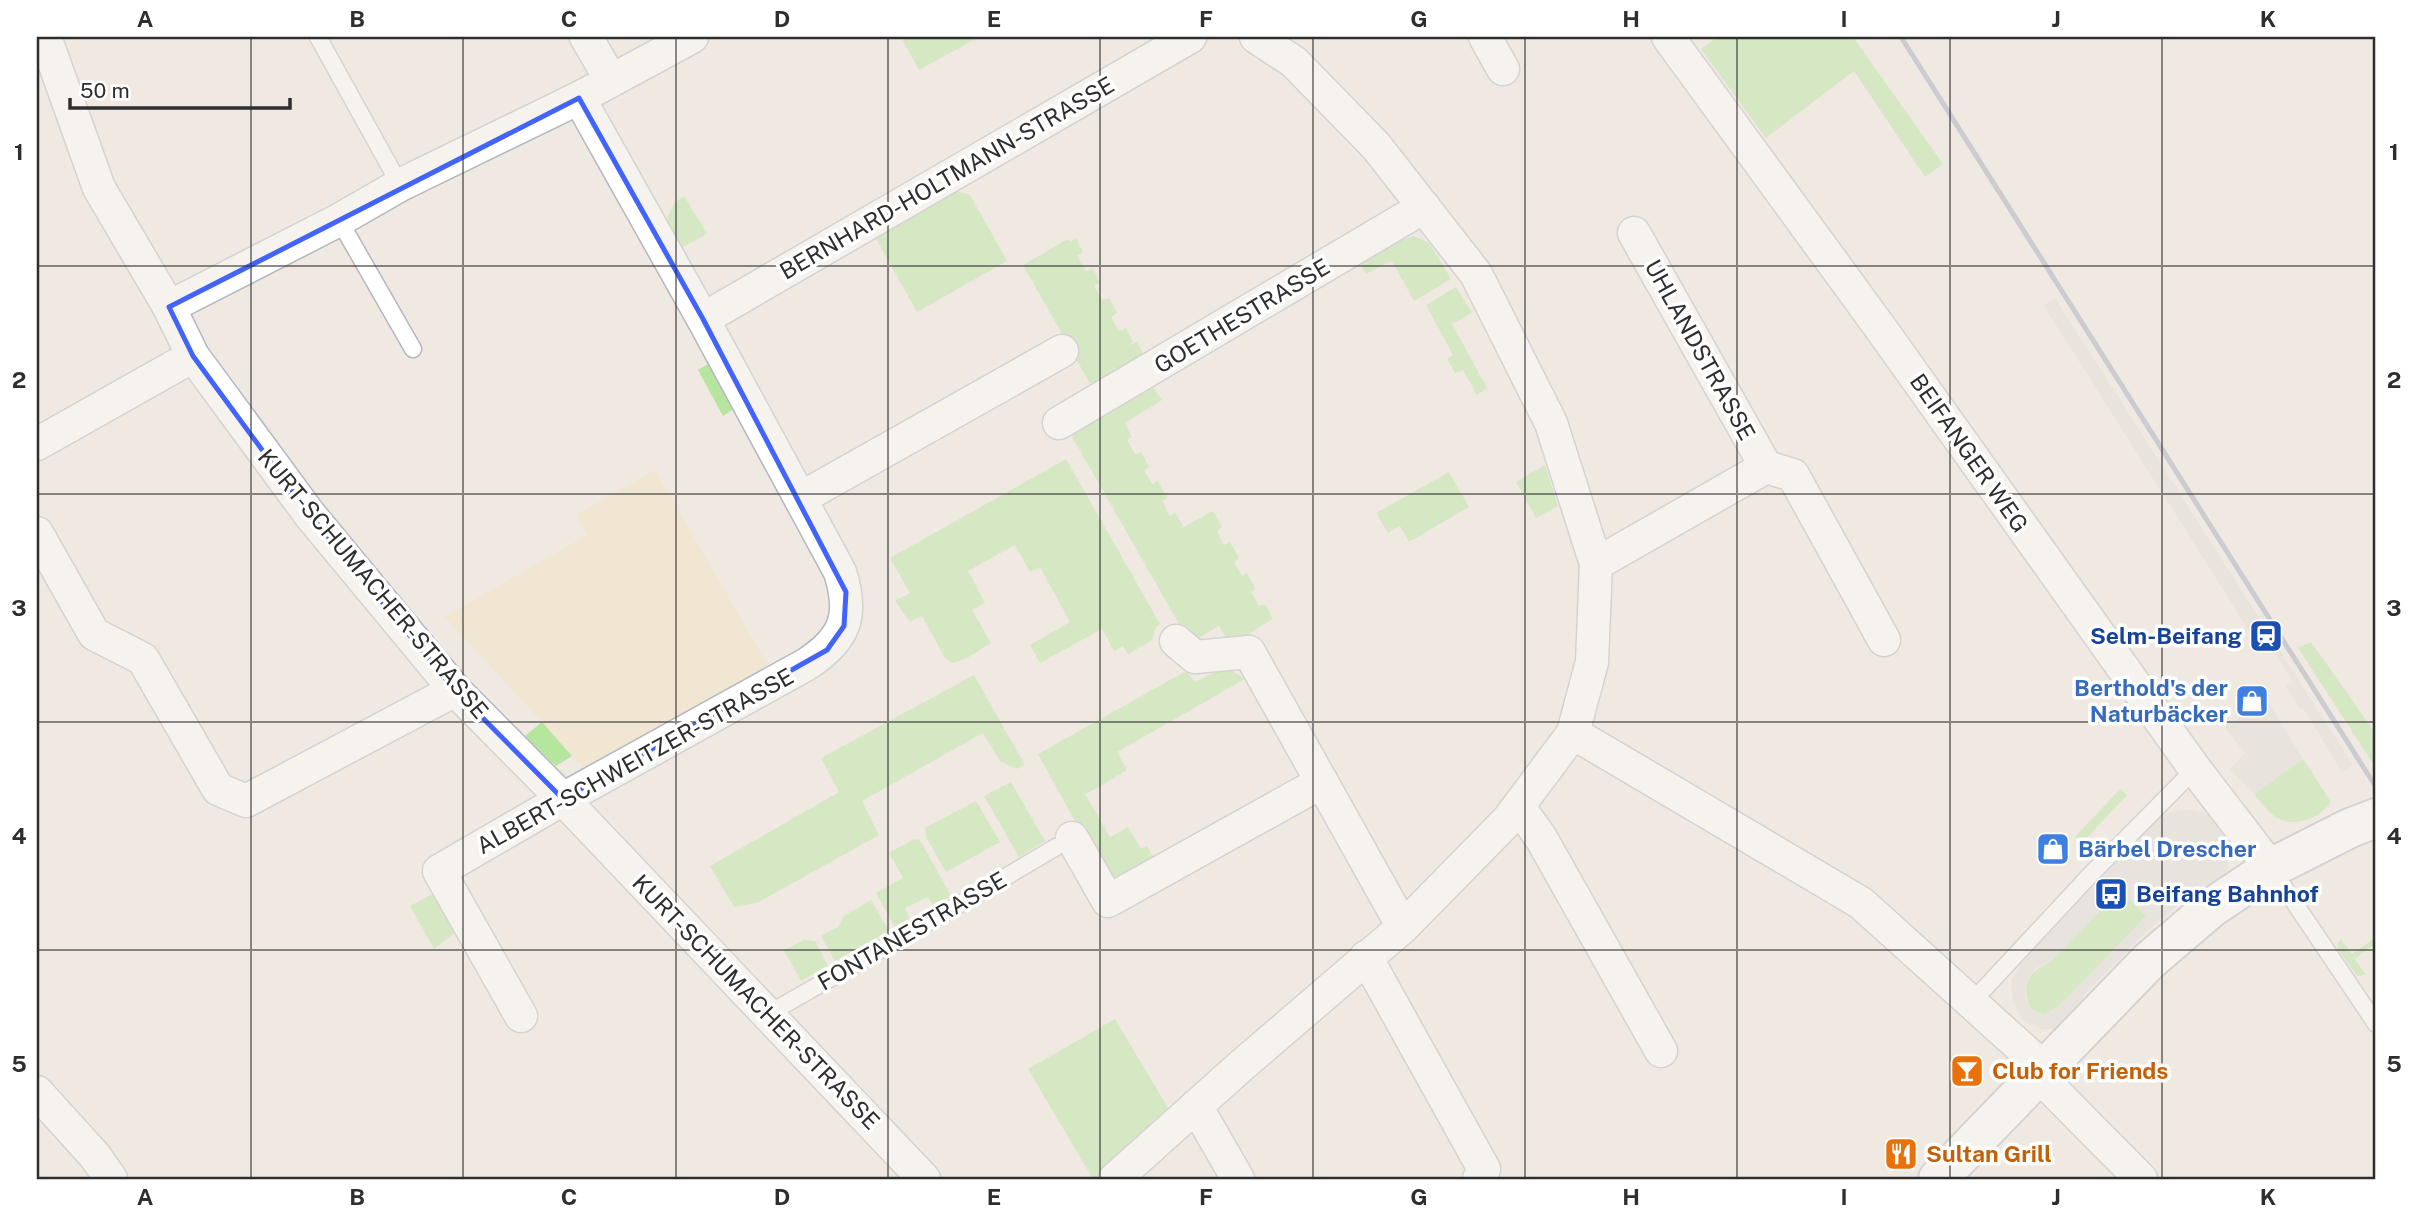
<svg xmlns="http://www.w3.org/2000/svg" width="2413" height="1216" viewBox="0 0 2413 1216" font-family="'Public Sans',sans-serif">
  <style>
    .education { fill: #f0e6d1 }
    .green { fill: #b6e59e }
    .plaza { fill: #dfdcd8; fill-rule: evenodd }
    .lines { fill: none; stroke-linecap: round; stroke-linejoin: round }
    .service-casing { stroke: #b4b7c1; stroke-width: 19 }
    .minor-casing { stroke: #b4b7c1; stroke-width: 35 }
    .tertiary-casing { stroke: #b4b7c1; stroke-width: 42 }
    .service { stroke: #fff; stroke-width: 16 }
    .minor { stroke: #fff; stroke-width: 32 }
    .tertiary { stroke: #fff; stroke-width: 38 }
    .rail { stroke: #a3a6b8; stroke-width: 5 }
    .marked { fill: none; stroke: #4264fb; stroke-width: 5; stroke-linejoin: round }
    .grid { fill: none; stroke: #2e2e2e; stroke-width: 2; stroke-opacity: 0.55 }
    .labels { text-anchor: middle; stroke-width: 7; stroke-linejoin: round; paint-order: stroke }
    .street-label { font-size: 23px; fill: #2e2e2e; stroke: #fff }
    .transit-label { font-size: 23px; font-weight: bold; fill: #164399; stroke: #fff; text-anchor: end }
    .shop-label { font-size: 23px; font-weight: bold; fill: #366cbe; stroke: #fff; text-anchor: end }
    .food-label { font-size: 23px; font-weight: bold; fill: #c56008; stroke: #fff; text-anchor: start }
    .neatline { fill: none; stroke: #2e2e2e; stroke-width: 2.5 }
    .grid-label { font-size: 23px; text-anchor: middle; font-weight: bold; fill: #2e2e2e }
  </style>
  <rect width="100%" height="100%" fill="#efe9e1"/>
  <path class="education" d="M655 470 770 669 585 769 445 617 587 535 576 515Z"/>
  <g class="green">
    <path d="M901 37H979L919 70Z"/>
    <path d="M1717 37H1853L1943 164 1925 177 1854 71 1766 138 1701 49Z"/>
    <path d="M952 190 970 195 1007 261 917 312 873 233Z"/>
    <path d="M684 196 707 234 681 248 666 221 674 203Z"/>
    <path d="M1414 236 1429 243 1451 279 1414 301 1392 261 1366 274 1358 261 1386 245Z"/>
    <path d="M1076 238 1083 252 1077 256 1086 271 1092 268 1100 282 1094 286 1102 300 1109 298 1117 313 1111 317 1119 331 1126 328 1133 342 1127 346 1137 342 1148 362 1096 394 1023 265 1068 239 1070 242Z"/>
    <path d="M1456 287 1472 313 1452 324 1487 388 1477 395 1463 370 1455 373 1447 359 1453 355 1426 305Z"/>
    <path d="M713 361 735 408 723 416 698 370Z"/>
    <path d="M1148 380 1162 400 1125 423 1132 437 1127 440 1135 454 1141 452 1149 467 1144 470 1152 484 1158 481 1167 498 1162 501 1170 516 1175 513 1183 526 1178 530 1213 511 1222 527 1217 531 1224 545 1230 542 1239 558 1234 562 1242 576 1247 573 1256 589 1251 592 1259 606 1265 604 1273 619 1230 645 1219 626 1190 643 1066 426Z"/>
    <path d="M1066 459 1160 624 1156 627 1152 640 1128 654 1123 646 1114 651 1102 629 1040 663 1030 645 1070 622 1040 567 1030 572 1015 545 968 571 985 603 972 610 991 643 967 658 953 663 945 658 922 616 910 622 895 601 910 593 890 558Z"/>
    <path d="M1545 465 1558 506 1536 518 1516 482Z"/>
    <path d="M1449 472 1469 507 1409 542 1400 526 1388 533 1376 513Z"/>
    <path d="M2311 642 2376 734V768L2298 648Z"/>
    <path d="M1226 667 1245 679 1117 752 1127 770 1117 776 1114 772 1116 777 1086 794 1083 790 1110 837 1128 827 1141 849 1147 846 1157 864 1111 887 1038 754 1186 671 1195 682Z"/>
    <path d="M974 675 1025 765 1016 769 1000 761 983 733 862 801 879 835 757 903 734 907 710 866 839 792 821 758Z"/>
    <path d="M542 722 572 756 556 766 524 737Z"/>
    <path d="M2303 759 2331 802C2319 819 2292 830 2273 815 2266 809 2260 801 2254 794Z"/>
    <path d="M1011 782 1045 841 1019 857 984 796Z"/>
    <path d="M2120 789 2127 795 2081 844 2075 837Z"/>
    <path d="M976 801 1000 842 946 872 926 837 925 828Z"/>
    <path d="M914 839 920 840 951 896 934 906 928 897 905 908 910 918 895 927 876 893 903 878 889 853Z"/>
    <path d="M438 891 458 927 452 935 434 949 410 906Z"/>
    <path d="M2118 893 2123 894 2147 917 2058 1007 2043 1015 2031 1009C2021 986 2027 973 2050 962Z"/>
    <path d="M871 900 889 931 835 961 821 936 838 927 844 916Z"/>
    <path d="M2376 937V943L2355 959 2366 975 2357 976 2338 949V943L2341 939 2352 954Z"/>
    <path d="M804 940 815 941 828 966 801 981 784 950Z"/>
    <path d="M1115 1019 1177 1123 1115 1179H1093L1028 1069Z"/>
  </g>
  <g class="plaza">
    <path d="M2055 298 2353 765 2342 772 2303 708 2300 709 2286 686 2293 682 2269 643 2260 648 2044 306Z"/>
    <path d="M2267 700 2303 759 2254 794 2230 769 2245 753 2224 727Z"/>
    <path d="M2180 810H2192L2208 814 2228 841V868L2220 883 2208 893 2196 890 2147 931 2084 995 2085 1009 2058 1029H2042L2022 1019 2013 1002 2011 981 2022 962 2154 822 2168 813ZM2118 893 2123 894 2146 916 2058 1007 2043 1015 2031 1009 2025 997 2026 985 2036 968 2050 962Z"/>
  </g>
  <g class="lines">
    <defs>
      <g id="service">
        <path d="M318 37 400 185"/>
        <path d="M339 220 413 349"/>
        <path d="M2271 868 2376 1024"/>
        <path d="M1971 1003 2092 873 2195 769"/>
        <path d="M768 1014 950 910 1056 847"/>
      </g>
      <g id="minor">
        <path d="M45 37 99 188 169 307 193 356 310 515 455 690 563 799 924 1179"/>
        <path d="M586 37 611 80"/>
        <path d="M1485 37 1503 69"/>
        <path d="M1668 37 1879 326 2195 769 2271 868"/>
        <path d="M1634 233 1766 467 1793 475 1884 640"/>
        <path d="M169 307 339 220 400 185 579 98 692 37"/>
        <path d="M703 319 1190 37"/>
        <path d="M1059 423 1424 207"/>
        <path d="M37 444 193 356"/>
        <path d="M801 498 1062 351"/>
        <path d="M37 533 94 634 143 659 218 789 246 801 455 690"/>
        <path d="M1596 564 1766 467"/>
        <path d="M1176 641 1195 657 1249 652 1403 927"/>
        <path d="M1573 733 1861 903 2045 1069"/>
        <path d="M1519 807 1541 838 1661 1051"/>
        <path d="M1072 838 1108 901 1322 782"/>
        <path d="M1366 957 1484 1169 1479 1179"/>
        <path d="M521 1016 439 871 563 799 807 664C845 639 854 616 840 572L703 319 579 98"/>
        <path d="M2038 1075 2141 1179"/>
        <path d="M37 1092 95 1156 111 1179"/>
        <path d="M1196 1106 1238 1179"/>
        <path d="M1115 1179 1241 1066 1403 927 1508 820 1573 733 1592 662 1596 564 1551 423 1476 274 1376 146 1294 62 1256 37"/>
      </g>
      <path id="tertiary" d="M1938 1179 2149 961 2211 908 2271 868 2350 828 2376 818"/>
    </defs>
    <use href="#service" class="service-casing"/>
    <use href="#minor" class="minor-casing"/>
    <use href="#tertiary" class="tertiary-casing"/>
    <use href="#service" class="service"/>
    <use href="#minor" class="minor"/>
    <use href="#tertiary" class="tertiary"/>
    <path class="rail" d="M1901 37 2376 787"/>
  </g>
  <path d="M0 0H2413V1216H0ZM579 98 703 319 846 592 844 626 827 650 563 799 455 690 310 515 193 356 169 307Z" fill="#efe9e1" fill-opacity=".55" fill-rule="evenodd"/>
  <path class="marked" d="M579 98 703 319 846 592 844 626 827 650 563 799 455 690 310 515 193 356 169 307Z"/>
  <path class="grid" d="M251 37V1179M463 37V1179M676 37V1179M888 37V1179M1100 37V1179M1313 37V1179M1525 37V1179M1737 37V1179M1950 37V1179M2162 37V1179M37 266H2376M37 494H2376M37 722H2376M37 950H2376"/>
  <defs>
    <symbol id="station-square" viewBox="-11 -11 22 22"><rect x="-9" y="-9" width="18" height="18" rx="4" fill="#1a4fb4" stroke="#fff"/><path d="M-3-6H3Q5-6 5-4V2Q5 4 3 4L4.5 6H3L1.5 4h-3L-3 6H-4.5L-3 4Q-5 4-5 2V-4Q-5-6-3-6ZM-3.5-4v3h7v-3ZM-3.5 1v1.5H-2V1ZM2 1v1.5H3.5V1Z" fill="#fff"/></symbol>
    <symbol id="shop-square" viewBox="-11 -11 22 22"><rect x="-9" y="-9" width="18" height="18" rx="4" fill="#3f7fe0" stroke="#fff"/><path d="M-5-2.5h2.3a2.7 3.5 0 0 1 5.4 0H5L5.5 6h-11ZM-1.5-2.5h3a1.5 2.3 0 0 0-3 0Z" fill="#fff"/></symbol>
    <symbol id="bus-square" viewBox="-11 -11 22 22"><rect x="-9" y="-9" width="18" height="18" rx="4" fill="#1a4fb4" stroke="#fff"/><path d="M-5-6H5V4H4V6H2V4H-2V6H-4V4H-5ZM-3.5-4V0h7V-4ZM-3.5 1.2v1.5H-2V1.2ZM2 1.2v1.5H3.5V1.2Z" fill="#fff"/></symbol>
    <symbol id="bar-square" viewBox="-11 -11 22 22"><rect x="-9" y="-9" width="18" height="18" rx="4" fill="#e8710a" stroke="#fff"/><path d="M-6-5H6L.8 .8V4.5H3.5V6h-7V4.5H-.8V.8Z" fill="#fff"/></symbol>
    <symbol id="restaurant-square" viewBox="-11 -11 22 22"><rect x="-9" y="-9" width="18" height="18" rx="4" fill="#e8710a" stroke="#fff"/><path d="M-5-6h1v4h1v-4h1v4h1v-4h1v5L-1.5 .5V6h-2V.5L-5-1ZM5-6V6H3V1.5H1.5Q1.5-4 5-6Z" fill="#fff"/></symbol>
  </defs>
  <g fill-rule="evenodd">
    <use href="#station-square" x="2247" y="617" width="38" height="38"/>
    <use href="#shop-square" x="2233" y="682" width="38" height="38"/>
    <use href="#shop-square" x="2034" y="830" width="38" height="38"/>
    <use href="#bus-square" x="2092" y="875" width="38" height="38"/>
    <use href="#bar-square" x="1948" y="1052" width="38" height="38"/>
    <use href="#restaurant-square" x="1882" y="1135" width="38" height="38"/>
  </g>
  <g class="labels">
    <g class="street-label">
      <text transform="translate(947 178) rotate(-30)" y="8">BERNHARD-HOLTMANN-STRASSE</text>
      <text transform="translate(1242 316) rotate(-31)" y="8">GOETHESTRASSE</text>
      <text transform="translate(1700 350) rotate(61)" y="8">UHLANDSTRASSE</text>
      <text transform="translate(1969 453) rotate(55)" y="8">BEIFANGER WEG</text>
      <text transform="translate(373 584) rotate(50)" y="8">KURT-SCHUMACHER-STRASSE</text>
      <text transform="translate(635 761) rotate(-29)" y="8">ALBERT-SCHWEITZER-STRASSE</text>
      <text transform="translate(912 931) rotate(-30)" y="8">FONTANESTRASSE</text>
      <text transform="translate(756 1002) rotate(46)" y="8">KURT-SCHUMACHER-STRASSE</text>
    </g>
    <g class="transit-label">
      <text x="2242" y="644">Selm-Beifang</text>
      <text x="2136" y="902" text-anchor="start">Beifang Bahnhof</text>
    </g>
    <g class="shop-label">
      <text x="2228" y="696">Berthold's der<tspan x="2228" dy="26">Naturbäcker</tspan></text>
      <text x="2078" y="857" text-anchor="start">Bärbel Drescher</text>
    </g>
    <g class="food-label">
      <text x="1992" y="1079">Club for Friends</text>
      <text x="1926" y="1162">Sultan Grill</text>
    </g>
  </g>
  <rect width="2413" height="1216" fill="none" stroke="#ffffff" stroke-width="77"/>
  <path d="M70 98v10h220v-10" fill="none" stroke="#2e2e2e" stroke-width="3.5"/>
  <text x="80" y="98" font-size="21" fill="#2e2e2e" stroke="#ffffff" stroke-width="5" paint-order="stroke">50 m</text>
  <rect x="38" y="38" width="2336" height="1140" class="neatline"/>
  <g class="grid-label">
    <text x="145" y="27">A</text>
    <text x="357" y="27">B</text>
    <text x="569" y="27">C</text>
    <text x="782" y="27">D</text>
    <text x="994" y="27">E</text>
    <text x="1206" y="27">F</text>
    <text x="1419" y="27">G</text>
    <text x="1631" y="27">H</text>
    <text x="1844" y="27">I</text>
    <text x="2056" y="27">J</text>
    <text x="2268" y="27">K</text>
    <text x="19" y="160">1</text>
    <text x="2394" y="160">1</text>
    <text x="19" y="388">2</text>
    <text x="2394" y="388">2</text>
    <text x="19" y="616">3</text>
    <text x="2394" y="616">3</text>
    <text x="19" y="844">4</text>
    <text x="2394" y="844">4</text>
    <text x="19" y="1072">5</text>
    <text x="2394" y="1072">5</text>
    <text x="145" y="1205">A</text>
    <text x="357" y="1205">B</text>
    <text x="569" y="1205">C</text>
    <text x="782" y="1205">D</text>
    <text x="994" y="1205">E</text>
    <text x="1206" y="1205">F</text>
    <text x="1419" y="1205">G</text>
    <text x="1631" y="1205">H</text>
    <text x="1844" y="1205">I</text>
    <text x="2056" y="1205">J</text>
    <text x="2268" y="1205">K</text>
  </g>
</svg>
